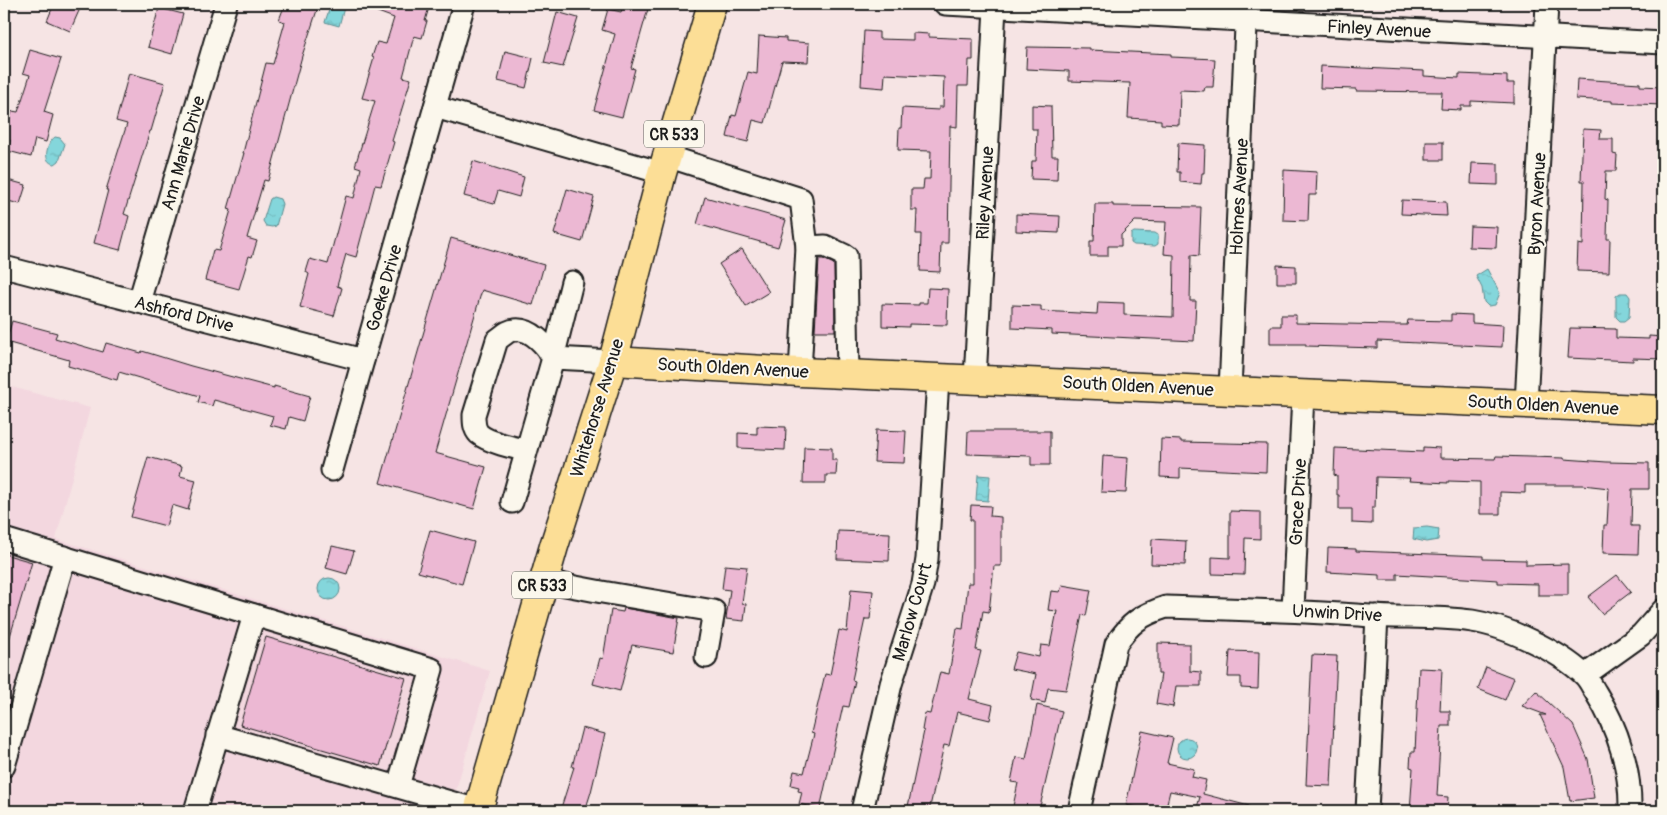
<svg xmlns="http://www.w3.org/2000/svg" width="1667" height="815" viewBox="0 0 1667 815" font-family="Pangolin,sans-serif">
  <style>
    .built { fill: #f3d7df }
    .water { fill: url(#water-ripples); stroke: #5a8c8f }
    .building { fill: #ecb8d3; stroke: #1c1c1c }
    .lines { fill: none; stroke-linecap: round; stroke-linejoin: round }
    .minor-casing { stroke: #1c1c1c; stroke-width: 25 }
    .major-casing { stroke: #1c1c1c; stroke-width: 31 }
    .minor { stroke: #fbf7ec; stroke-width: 21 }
    .major { stroke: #fcde96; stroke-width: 28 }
    .labels { text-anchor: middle; stroke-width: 4; stroke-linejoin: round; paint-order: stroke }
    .shield { fill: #fbf7ec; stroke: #5f5e5a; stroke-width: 1 }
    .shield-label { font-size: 16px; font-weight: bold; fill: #1c1c1c }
    .street-label { font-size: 18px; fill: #1c1c1c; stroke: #fbf7ec }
  </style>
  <defs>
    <pattern id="water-ripples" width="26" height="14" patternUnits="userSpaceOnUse" patternTransform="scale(1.25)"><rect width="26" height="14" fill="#84d6db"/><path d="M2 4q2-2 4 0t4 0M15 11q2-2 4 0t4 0" fill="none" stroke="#71b7bb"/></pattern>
  </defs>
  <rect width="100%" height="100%" fill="#f6e4e4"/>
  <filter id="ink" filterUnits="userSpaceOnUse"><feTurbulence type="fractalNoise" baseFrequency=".02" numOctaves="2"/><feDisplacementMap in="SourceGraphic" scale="10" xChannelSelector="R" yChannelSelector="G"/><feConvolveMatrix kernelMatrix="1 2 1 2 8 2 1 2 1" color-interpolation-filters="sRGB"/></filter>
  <g filter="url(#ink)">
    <path class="built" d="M4 385 90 408 56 539 490 671 450 811H4Z"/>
    <g class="water">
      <path d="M331 4H345L339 26 325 22Z"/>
      <path d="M55 137 60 138 65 144 59 161 55 164C41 163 47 143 55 137Z"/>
      <path d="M273 197 280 199 282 204 276 226 272 227 266 226 263 221 270 199Z"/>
      <path d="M1134 232 1155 233 1158 235V244L1155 246 1134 245 1131 243V234Z"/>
      <path d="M1487 269 1500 293 1495 305 1488 306 1484 302 1482 288 1476 276Z"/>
      <path d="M1620 293H1627L1630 297 1629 317 1624 321H1620L1616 317V296Z"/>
      <path d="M978 475 990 476 988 501 976 500Z"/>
      <path d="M1427 527 1439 529 1438 540 1426 542 1413 539 1414 528Z"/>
      <circle cx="329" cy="589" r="11"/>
      <circle cx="1187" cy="748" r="10"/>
    </g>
    <g class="building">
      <path d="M54 4H82L70 31 47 21Z"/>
      <path d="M285 4H319L302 56 268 181 264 180 247 238 257 241 252 257 249 256 239 289 205 280 213 250 219 251 231 210 228 209 244 153H243L266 63 273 64 285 22 279 20Z"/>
      <path d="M359 4H430L425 21H427L422 38 414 36 403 77 411 79 392 141 394 142 381 186 375 185 356 257 346 254 337 286 342 288 334 316 300 307 309 274 306 272 310 259 328 264 346 196 354 198 361 168 355 166 375 101 362 98 374 58 372 57 377 42 386 44 394 18 359 5Z"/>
      <path d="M624 4 648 9 631 68 635 69 622 117 594 110 615 34 602 30 608 9 621 12Z"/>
      <path d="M159 8 183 14 172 54 148 47Z"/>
      <path d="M557 12 578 18 563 67 544 63Z"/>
      <path d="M864 31 879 32V39L913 40V33L929 34V37L973 39V60H969L968 86H958L957 127 950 126 948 243H941L940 272 920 271 921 234H916L917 210H911V189H923L924 179H930L931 151 898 150 899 128H901L902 108 939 110V107H943L944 77 885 74 884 88 861 86Z"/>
      <path d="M759 36 786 38V41L809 43 808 62 782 61 765 123 753 120 748 142 727 137 732 115 736 116 748 72 757 74Z"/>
      <path d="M1027 47 1090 48V50L1171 54V57L1215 59 1213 87H1205L1204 91 1180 90 1179 125 1161 124V120L1128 118 1130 83 1069 81V71L1026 69Z"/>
      <path d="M30 50 61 59 44 112 53 115 46 142 35 139 31 157 8 151 10 140 4 139 12 111 18 112 30 75 23 73Z"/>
      <path d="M505 51 533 58 526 88 498 81Z"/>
      <path d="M1321 66 1424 71V76L1459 78V74L1507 76V83H1514V103L1471 101V106H1461V110L1441 109 1442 92 1356 91V89L1320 88Z"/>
      <path d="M129 73 165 83 151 131H150L124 214 129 216 120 250 94 243 108 190H106L127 124 116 121Z"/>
      <path d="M1577 79 1640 83V86L1663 87V105L1612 103V101L1576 99Z"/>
      <path d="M1032 105 1051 106 1052 156H1058L1057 180 1031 179 1032 161H1036L1037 129H1032Z"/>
      <path d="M1583 129 1601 130 1600 139H1613V154L1617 155 1616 171H1606L1605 199 1608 200 1607 239H1610L1609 272 1577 271 1578 244 1583 245 1584 181H1581Z"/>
      <rect x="1426" y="142" width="17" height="18"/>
      <path d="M1178 143 1205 145 1204 173H1202L1201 184 1180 182V172H1177Z"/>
      <path d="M473 161 524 177 519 197 498 191 494 204 464 196Z"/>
      <path d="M1472 163 1498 164V185L1471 184Z"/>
      <path d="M1284 170 1317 172 1316 195H1309L1308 221 1283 220Z"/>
      <path d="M4 179 26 185 20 204 4 200Z"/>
      <path d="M567 189 594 197 582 242 554 234Z"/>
      <path d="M705 197 786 220 778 247 697 224Z"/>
      <path d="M1402 200 1446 202 1447 216 1401 214Z"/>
      <path d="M1095 204H1113V206L1201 207 1199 256 1191 255 1190 301H1196L1194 341 1052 334V330L1012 328V305L1041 306V311L1097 314 1098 302 1124 303V315L1173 317 1174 255 1164 254 1166 222 1135 221 1121 235V246H1108V256H1090V241H1094Z"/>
      <path d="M1016 214 1060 216 1059 233 1016 231Z"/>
      <path d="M1470 226 1497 227 1496 248 1469 247Z"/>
      <path d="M451 238 544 265 533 305 482 290 435 453 486 467 474 509 380 483Z"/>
      <path d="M742 249 769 292 746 306 719 264Z"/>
      <path d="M819 259H823L834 264 835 331H815Z"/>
      <path d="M1277 265 1296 266V283H1277Z"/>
      <path d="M928 288 948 289 947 325 909 324V327L882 326V304L919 305V303H927Z"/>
      <path d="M1451 314 1472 315V323L1503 325 1502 347 1377 341V348L1306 346V344H1270V326H1281V315H1296V323L1394 325H1407L1408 320 1451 321Z"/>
      <path d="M12 321 57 333 55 338 103 352 106 343 141 353 142 351 191 366 274 388V386L310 396 303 421 289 417 286 429 270 425 273 416 214 400 212 406 198 402 200 396 119 372 117 380 68 366 69 360 6 342Z"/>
      <path d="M1570 328 1616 329V338L1649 339V336L1663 337V359L1633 358V361L1568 358Z"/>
      <path d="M757 426 786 427 785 450 738 448V433L757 434Z"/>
      <path d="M876 430 906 431 904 463 874 462Z"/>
      <path d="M968 431H1050V465H1031V456L967 454Z"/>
      <path d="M1161 439 1181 440V442L1267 444 1266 472 1180 468V478L1160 477Z"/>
      <path d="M804 447 832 448V460H837L836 475H826V483H803Z"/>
      <path d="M1423 447 1440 448V458L1495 459 1496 456 1564 458V459L1607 462 1649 463V489H1632L1631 526H1639L1638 554 1603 553 1604 525H1607L1609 488 1583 485H1525V493L1500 492V514H1480V482L1448 481V483L1409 481 1410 478 1376 477 1375 508H1372V524L1352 523V509H1339V495H1337V476L1334 475 1335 448 1423 452Z"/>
      <path d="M1103 456 1128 458 1126 493 1101 492Z"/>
      <path d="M148 457 182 466 180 476 196 480 188 510 172 505 166 526 131 517Z"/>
      <path d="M971 505 991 506 990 516 1001 517V566H994L989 612 983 611 976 650 981 651 969 699 993 705 990 720 957 712 949 746 944 745 929 811H907L924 731 922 730 925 713 930 714 940 672 949 674 957 628 963 629 968 583H973V520H970Z"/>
      <path d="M1230 511 1260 512V539L1245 538 1244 575 1212 574V557L1230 558Z"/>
      <path d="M430 530 474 542 462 584 418 572Z"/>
      <path d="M838 531 890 533 889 561 837 559Z"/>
      <path d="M1152 539 1186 541 1185 565 1151 564Z"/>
      <path d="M332 546 354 551 347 574 326 568Z"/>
      <path d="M1328 548 1356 549V551L1483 556V559L1526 560V565L1568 564V595H1538V584L1498 583V580L1397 574V580H1380V575L1327 572Z"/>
      <path d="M4 554 32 562 8 643H4Z"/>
      <path d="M725 565 747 567 742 603 746 604 744 621 726 619 730 590 722 589Z"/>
      <path d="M1617 575 1631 592 1602 614 1588 597Z"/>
      <path d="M1062 585 1091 590 1086 616 1082 615 1066 690 1048 688 1045 703 1031 700 1036 674 1011 669 1016 652 1039 657 1041 645 1050 646 1057 611 1048 610 1051 591 1060 592Z"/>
      <path d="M851 589 873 591 870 619H865L852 680 855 681 849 707 843 706 820 809 799 804 802 792 798 791 799 787 791 785 794 771 804 773 814 734 811 733 825 674 830 675 839 630 847 632Z"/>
      <path d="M624 608 679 618 673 652 632 645 620 691 593 684 600 658 603 659 611 610 623 612Z"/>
      <path d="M266 637 406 678 380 766 240 725Z"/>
      <path d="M1158 643 1190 644V671L1201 672V686H1176L1173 707 1156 704 1161 674H1158Z"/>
      <path d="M1230 651 1259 652 1258 689 1241 688V677H1228Z"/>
      <path d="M1312 655 1337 656 1331 786 1306 785Z"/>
      <path d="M1486 667 1514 678 1505 700 1478 689Z"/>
      <path d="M1419 668 1442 669 1440 711H1450V726H1441L1437 796 1448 797 1447 811H1410L1413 768 1410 767 1411 752H1415Z"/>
      <path d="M1536 691 1573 725 1588 759 1594 798 1570 801 1564 767 1540 715H1546L1522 706Z"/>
      <path d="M1037 705 1062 711 1039 811H1012L1018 783 1011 782 1016 757 1026 759Z"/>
      <path d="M582 728 605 734 591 792 585 811H560L574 767H572Z"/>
      <path d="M1142 731 1173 738 1167 763 1194 769 1192 777 1206 780 1203 794 1249 806V811H1196L1200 797 1170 791 1165 811H1155L1126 805Z"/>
    </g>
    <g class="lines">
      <defs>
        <g id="minor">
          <path d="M945 4 1663 43"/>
          <path d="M435 107 662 173"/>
          <path d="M667 156 801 199 807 247"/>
          <path d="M4 267 363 360"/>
          <path d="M139 302 226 4"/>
          <path d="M553 358 572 282"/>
          <path d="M800 372 807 247 825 246 846 256 848 374"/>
          <path d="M975 379 995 7"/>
          <path d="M1230 390 1247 4"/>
          <path d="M1526 404 1547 4"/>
          <path d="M526 450C514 448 488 442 479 434 474 429 474 422 474 415L497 340C503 336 508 330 515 330 531 328 546 345 553 358"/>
          <path d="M332 470 464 4"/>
          <path d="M512 502 553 358 613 361"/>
          <path d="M4 539 432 669 398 786"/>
          <path d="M544 581 602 592 714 611 706 657"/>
          <path d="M1293 610 1303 394"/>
          <path d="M1585 675 1641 635 1663 610"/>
          <path d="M217 735 478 810"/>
          <path d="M4 766 65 557"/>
          <path d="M195 811 254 615"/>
          <path d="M862 811 891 684 923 584 927 559 938 379"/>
          <path d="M1079 811 1116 644C1130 623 1141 615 1166 607 1234 609 1302 611 1370 616 1404 618 1438 616 1472 621 1505 626 1559 651 1583 674 1589 679 1592 687 1596 693 1618 728 1631 770 1630 811"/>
          <path d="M1367 811 1377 616"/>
        </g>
        <g id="major">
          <path d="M613 361 800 372 1663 410"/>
          <path d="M478 811 554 546 613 361 662 173 712 4"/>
        </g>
      </defs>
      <use href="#minor" class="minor-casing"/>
      <use href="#major" class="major-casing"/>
      <use href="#minor" class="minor"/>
      <use href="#major" class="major"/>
    </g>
  </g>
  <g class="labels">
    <g class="shield">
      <rect x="644" y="120.5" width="60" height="27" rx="4"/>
      <rect x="512" y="571.5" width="60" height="27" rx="4"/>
    </g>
    <g class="shield-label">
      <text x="674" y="140">CR 533</text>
      <text x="542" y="591">CR 533</text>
    </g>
    <g class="street-label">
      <text transform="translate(1379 29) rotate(3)" y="6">Finley Avenue</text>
      <text transform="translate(183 153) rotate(-74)" y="6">Ann Marie Drive</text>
      <text transform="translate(985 193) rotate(-87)" y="6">Riley Avenue</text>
      <text transform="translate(1239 197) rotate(-87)" y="6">Holmes Avenue</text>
      <text transform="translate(1537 204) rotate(-87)" y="6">Byron Avenue</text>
      <text transform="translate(384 288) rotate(-74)" y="6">Goeke Drive</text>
      <text transform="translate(184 314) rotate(14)" y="6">Ashford Drive</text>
      <text transform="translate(733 368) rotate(3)" y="6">South Olden Avenue</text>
      <text transform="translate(1138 386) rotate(3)" y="6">South Olden Avenue</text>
      <text transform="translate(1543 405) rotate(3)" y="6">South Olden Avenue</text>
      <text transform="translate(597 408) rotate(-73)" y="6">Whitehorse Avenue</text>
      <text transform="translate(1298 502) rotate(-87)" y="6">Grace Drive</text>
      <text transform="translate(912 612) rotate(-74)" y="6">Marlow Court</text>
      <text transform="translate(1337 613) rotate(3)" y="6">Unwin Drive</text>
    </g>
  </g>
  <rect width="1667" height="815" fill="none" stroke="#fbf7ec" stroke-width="20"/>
  <rect x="10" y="10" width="1647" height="795" fill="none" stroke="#1c1c1c" stroke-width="2" filter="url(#ink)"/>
</svg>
